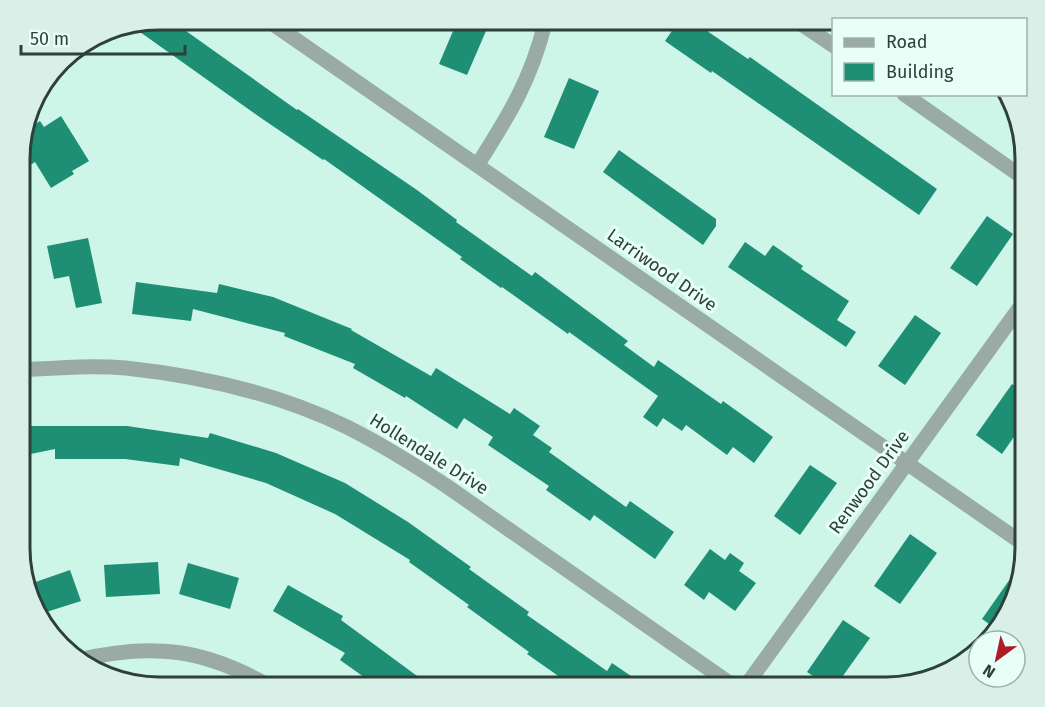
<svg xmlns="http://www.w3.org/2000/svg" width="1045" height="707" viewBox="0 0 1045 707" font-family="'Fira Sans',sans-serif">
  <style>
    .building { fill: #1e8e75 }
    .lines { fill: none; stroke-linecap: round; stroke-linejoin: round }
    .street { stroke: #9aaba5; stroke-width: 15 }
    .labels { text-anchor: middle; stroke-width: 6; stroke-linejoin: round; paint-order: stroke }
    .street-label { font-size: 18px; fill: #2f3f3a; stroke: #e7fff7 }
    .rim { fill: none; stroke: #2f3f3a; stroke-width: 3 }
  </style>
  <rect width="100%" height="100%" fill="#cdf6e9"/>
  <g class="building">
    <path d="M678 22H694L748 59 750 57 937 189 919 215 712 71 711 73 665 41Z"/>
    <path d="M456 24H489L467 75 439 64Z"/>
    <path d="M179 26 297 110 298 109 417 190 457 220 456 222 532 276 535 272 628 341 624 345 654 367 658 360 721 404 723 401 773 437 754 463 733 447 727 455 686 425 682 431 663 418 657 427 643 417 658 396 569 332 568 334 502 287 501 288 460 259 462 257 324 159 323 160 261 118 133 27Z"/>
    <path d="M569 78 599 91 574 149 544 137Z"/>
    <path d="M61 116 89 161 72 171 74 174 51 188 35 162 21 171V141L24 131 40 121 44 127Z"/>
    <path d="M619 150 716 219V226L703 245 603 172Z"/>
    <path d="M987 216 1013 234 977 286 950 268Z"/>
    <path d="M88 238 102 303 76 308 69 276 54 279 47 246Z"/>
    <path d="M745 242 765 256 773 245 803 266 801 269 849 301 837 320 856 332 846 347 728 267Z"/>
    <path d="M136 282 217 293 219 284 273 297 352 329 351 330 431 376 436 368 510 414 514 408 540 426 533 435 552 448 549 452 626 507 630 501 674 532 655 559 594 515 590 521 546 490 549 486 488 445 493 437 464 418 457 429 406 396 405 398 353 368 355 364 284 336 285 333 193 309 191 321 132 314Z"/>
    <path d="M915 315 941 333 905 385 878 366Z"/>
    <path d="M1012 384 1025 393V421L1002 454 976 435Z"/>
    <path d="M21 426H127L208 438 210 433 276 453 345 483 408 522 471 567 469 569 529 612 527 615 607 671 612 663 647 687H574L527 654 529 652 467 607 469 605 409 562 410 560 335 514 266 483 180 458 179 466 125 459H55V449L21 456Z"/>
    <path d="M810 465 837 483 800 535 774 516Z"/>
    <path d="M910 534 937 553 900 604 874 586Z"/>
    <path d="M710 549 725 560 730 553 744 563 739 571 756 583 735 611 709 592 704 600 684 585Z"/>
    <path d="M158 562 160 594 106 597 104 565Z"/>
    <path d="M188 563 239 578 230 609 179 594Z"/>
    <path d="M70 570 81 601 37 615 27 585Z"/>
    <path d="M1010 579 1016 582 998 630 982 619Z"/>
    <path d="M288 585 343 616 341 620 432 687H378L340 660 345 653 273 611Z"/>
    <path d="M843 620 870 638 835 687H829L807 672Z"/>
  </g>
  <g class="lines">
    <g class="street">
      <path d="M797 21 834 46"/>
      <path d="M276 26 1025 545"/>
      <path d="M904 94 1025 179"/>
      <path d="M478 164C509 115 531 80 545 23"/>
      <path d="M21 370C56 368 91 365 126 368 201 376 279 394 347 427 381 444 413 464 445 485L735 687"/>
      <path d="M78 660C153 642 205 649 271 687"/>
      <path d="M745 687 1025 300"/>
    </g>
  </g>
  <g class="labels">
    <g class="street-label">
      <text transform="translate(662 270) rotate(35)" y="6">Larriwood Drive</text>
      <text transform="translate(429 454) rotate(32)" y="6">Hollendale Drive</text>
      <text transform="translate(869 482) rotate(-54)" y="6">Renwood Drive</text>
    </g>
  </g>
  <path d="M0 0H1045V707H0ZM159 30H886A129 129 0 0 1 1015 159V548A129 129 0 0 1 886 677H159A129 129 0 0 1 30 548V159A129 129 0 0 1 159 30Z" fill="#d8f0e8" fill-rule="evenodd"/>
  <path class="rim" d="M159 30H886A129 129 0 0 1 1015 159V548A129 129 0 0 1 886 677H159A129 129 0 0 1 30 548V159A129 129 0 0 1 159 30Z"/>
  <rect x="832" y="18" width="195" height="78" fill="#e7fff7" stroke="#9db2ab" stroke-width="1.5"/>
  <rect x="844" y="38" width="30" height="9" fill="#9aaba5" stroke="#9db2ab" stroke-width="1.5"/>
  <text x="886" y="48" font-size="18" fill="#2f3f3a">Road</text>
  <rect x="844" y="63" width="30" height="18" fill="#1e8e75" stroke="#9db2ab" stroke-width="1.5"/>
  <text x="886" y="78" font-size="18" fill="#2f3f3a">Building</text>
  <g transform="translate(997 659) rotate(213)"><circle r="28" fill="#e7fff7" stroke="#9db2ab" stroke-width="1.5"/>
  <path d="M0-4.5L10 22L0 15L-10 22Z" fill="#af1c28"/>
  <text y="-9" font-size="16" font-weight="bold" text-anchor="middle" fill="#2f3f3a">N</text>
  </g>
  <path d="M21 45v9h164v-9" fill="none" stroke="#2f3f3a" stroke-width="3"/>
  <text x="30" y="45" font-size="18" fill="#2f3f3a" stroke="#e7fff7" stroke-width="4.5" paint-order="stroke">50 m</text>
</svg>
